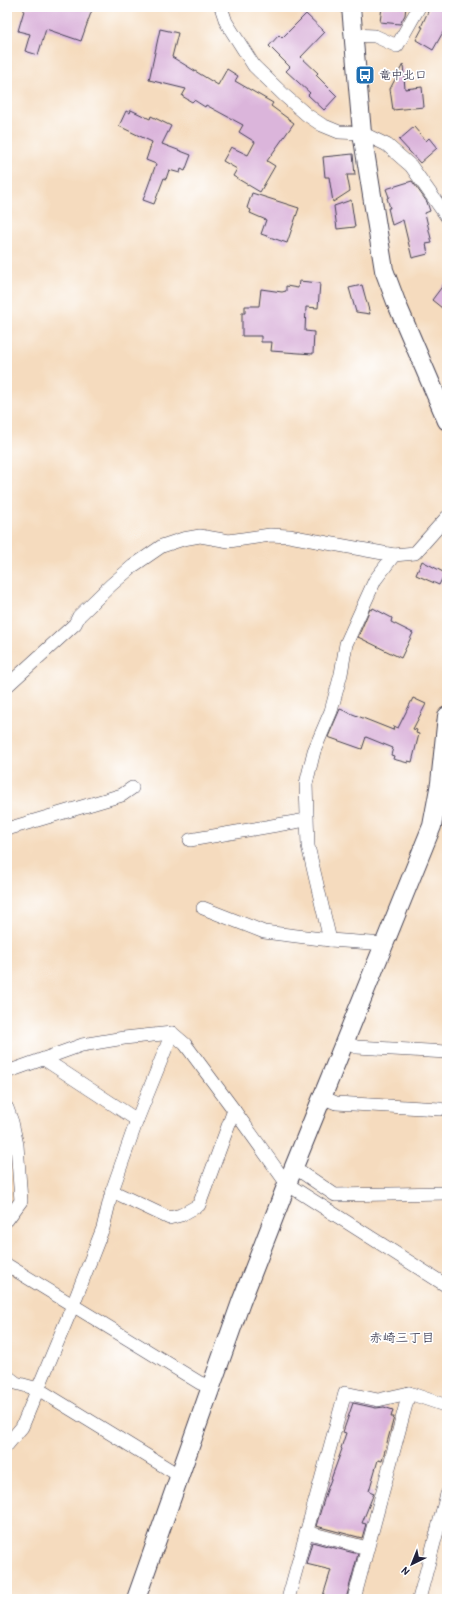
<svg xmlns="http://www.w3.org/2000/svg" width="454" height="1606" viewBox="0 0 454 1606" font-family="'Patrick Hand','Klee One',sans-serif">
  <style>
    .building { fill: #dbb5db }
    .lines { fill: none; stroke-linecap: round; stroke-linejoin: round }
    .street-casing { stroke: #423e4f; stroke-width: 14 }
    .secondary-casing { stroke: #423e4f; stroke-width: 20 }
    .street { stroke: #fff; stroke-width: 13 }
    .secondary { stroke: #fff; stroke-width: 18 }
    .labels { text-anchor: middle; stroke-width: 3.5; stroke-linejoin: round; paint-order: stroke }
    .poi-label { font-size: 12px; fill: #22223b; stroke: #fff; text-anchor: start }
    .neighbourhood-label { font-size: 13px; fill: #22223b; stroke: #fff }
  </style>
  <rect width="100%" height="100%" fill="#fff"/>
  <filter id="ink" filterUnits="userSpaceOnUse"><feTurbulence type="fractalNoise" baseFrequency=".025" numOctaves="2"/><feDisplacementMap in="SourceGraphic" scale="8" xChannelSelector="R" yChannelSelector="G"/><feConvolveMatrix kernelMatrix="1 2 1 2 8 2 1 2 1" color-interpolation-filters="sRGB"/></filter>
  <filter id="wash" filterUnits="userSpaceOnUse"><feTurbulence type="fractalNoise" baseFrequency=".012" numOctaves="4" result="noise"/><feDisplacementMap in="SourceGraphic" scale="16" xChannelSelector="R" yChannelSelector="G"/><feGaussianBlur stdDeviation="0.9" result="paint"/><feColorMatrix in="noise" values="0 0 0 0 0 0 0 0 0 0 0 0 0 0 0 0 0 1.4 0 .05"/><feComposite in="paint" operator="in"/></filter>
  <g filter="url(#wash)">
    <rect width="100%" height="100%" fill="#f5dbbe"/>
    <g id="blocks">
      <g class="building">
        <path d="M25 7H93L81 41 46 29 38 55 25 51 30 34 18 31Z"/>
        <path d="M382 7H406L405 15 400 24 380 22Z"/>
        <path d="M430 7H447V25L433 50 416 40 423 27H421Z"/>
        <path d="M306 14 325 32 301 57 318 73 316 75 337 96 324 110 308 95 310 93 286 71 290 67 269 46 279 35 282 38Z"/>
        <path d="M160 29 178 33 172 57 218 85 227 69 238 76 235 81 273 103 271 106 294 123 267 161 275 166 260 192 233 176 237 169 223 161 231 147 248 155 255 142 239 132 243 125 206 105 205 107 194 100 192 102 182 96 186 89 149 80Z"/>
        <path d="M403 64 405 89 422 87 424 107 393 110 390 89Z"/>
        <path d="M131 110 150 119 151 116 171 126 162 144 191 155 185 171 181 169 180 173 169 170 166 179 164 178 154 204 143 200 156 164 146 160 152 142 119 126 126 111 130 113Z"/>
        <path d="M414 127 426 141 429 138 437 148 420 163 399 140Z"/>
        <path d="M353 154 355 175H347L350 191 333 202 329 177H325L323 157Z"/>
        <path d="M412 181 427 202 430 211 425 213 432 243 426 244 428 254 412 258 403 220 392 225 388 208H390L387 198 389 197 386 189Z"/>
        <path d="M252 193 299 208 287 243 261 234 266 220 250 213 251 210 247 208Z"/>
        <path d="M351 200 355 227 337 229 334 206Z"/>
        <path d="M447 280V312L432 300Z"/>
        <path d="M299 281 320 283 318 308 306 307 305 331 314 332 313 354 271 351 272 342H261V336H242V313H245V306H259L261 289 282 292 286 291V286L298 288Z"/>
        <path d="M362 285 370 314 356 312 349 288Z"/>
        <path d="M422 561 445 573 439 585 416 575Z"/>
        <path d="M373 608 392 618 391 622 413 633 401 658 358 637 370 609 372 610Z"/>
        <path d="M413 698 426 704 413 729 417 730 416 733 419 734 412 762 408 761V763L393 759 394 756 391 755 393 748 366 737 362 749 328 737 340 709 393 730 394 726 398 728Z"/>
        <path d="M353 1403 376 1408 384 1407 393 1410 391 1417H394L382 1461 378 1460 369 1491 374 1493 362 1523 366 1524 362 1538 316 1526 326 1493 342 1449 341 1448 346 1433 343 1432Z"/>
        <path d="M312 1542 358 1554 346 1599H322L331 1570 306 1564Z"/>
      </g>
    </g>
  </g>
  <g filter="url(#ink)">
    <use href="#blocks" fill-opacity="0" stroke="#423e4f" stroke-width="1"/>
    <g class="lines">
      <defs>
        <g id="street">
          <path d="M221 7 226 22 254 66 285 96 307 115 322 125 339 132 362 133 387 145 411 166 447 217"/>
          <path d="M353 35 375 36 397 46 419 7"/>
          <path d="M7 686 75 624 79 616 111 585 133 566 162 546 183 539 200 536 229 541 270 535 289 536 394 555 415 553 447 517"/>
          <path d="M7 829 122 795 132 788"/>
          <path d="M190 840 306 820"/>
          <path d="M203 908 264 932 330 940 385 944"/>
          <path d="M330 940 308 846 306 784 314 751 331 711 341 674 346 644 375 580 394 555"/>
          <path d="M345 1042 356 1047 447 1052"/>
          <path d="M44 1059 137 1120"/>
          <path d="M7 1072 82 1045 124 1038 172 1033 185 1044 234 1110 287 1184 447 1286"/>
          <path d="M322 1097 336 1103 440 1109"/>
          <path d="M7 1108 12 1122 17 1145 21 1201 7 1220"/>
          <path d="M294 1167 335 1195 447 1193"/>
          <path d="M112 1191 169 1218 181 1215 199 1205 234 1110"/>
          <path d="M7 1265 200 1383 212 1387"/>
          <path d="M7 1376 16 1383 38 1389 180 1476"/>
          <path d="M7 1445 22 1427 73 1305 103 1228 112 1191 137 1120 172 1033"/>
          <path d="M306 1532 367 1548"/>
          <path d="M288 1599 345 1393 378 1400 409 1393 447 1406"/>
          <path d="M354 1599 409 1393"/>
          <path d="M419 1599 447 1494"/>
        </g>
        <g id="secondary">
          <path d="M351 7 362 133 384 270 396 302 447 421"/>
          <path d="M136 1599 241 1302 287 1184 432 826 440 783 447 716"/>
        </g>
      </defs>
      <use href="#street" class="street-casing"/>
      <use href="#secondary" class="secondary-casing"/>
      <use href="#street" class="street"/>
      <use href="#secondary" class="secondary"/>
    </g>
  </g>
  <defs>
    <symbol id="bus-square" viewBox="-11 -11 22 22"><rect x="-9" y="-9" width="18" height="18" rx="4" fill="#1f6fb2" stroke="#fff"/><path d="M-5-6H5V4H4V6H2V4H-2V6H-4V4H-5ZM-3.5-4V0h7V-4ZM-3.5 1.2v1.5H-2V1.2ZM2 1.2v1.5H3.5V1.2Z" fill="#fff"/></symbol>
  </defs>
  <g fill-rule="evenodd">
    <use href="#bus-square" x="354" y="64" width="22" height="22"/>
  </g>
  <g class="labels">
    <g class="poi-label">
      <text x="379" y="79">竜中北口</text>
    </g>
    <g class="neighbourhood-label">
      <text x="402" y="1342">赤崎三丁目</text>
    </g>
  </g>
  <rect width="454" height="1606" fill="none" stroke="#fff" stroke-width="24"/>
  <g transform="translate(412 1564) rotate(223)" stroke="#ffffff" stroke-width="3" paint-order="stroke">
  <path d="M0-3L7 15L0 10L-7 15Z" fill="#22223b"/>
  <text y="-6" font-size="11" font-weight="bold" text-anchor="middle" fill="#22223b">N</text>
  </g>
</svg>
